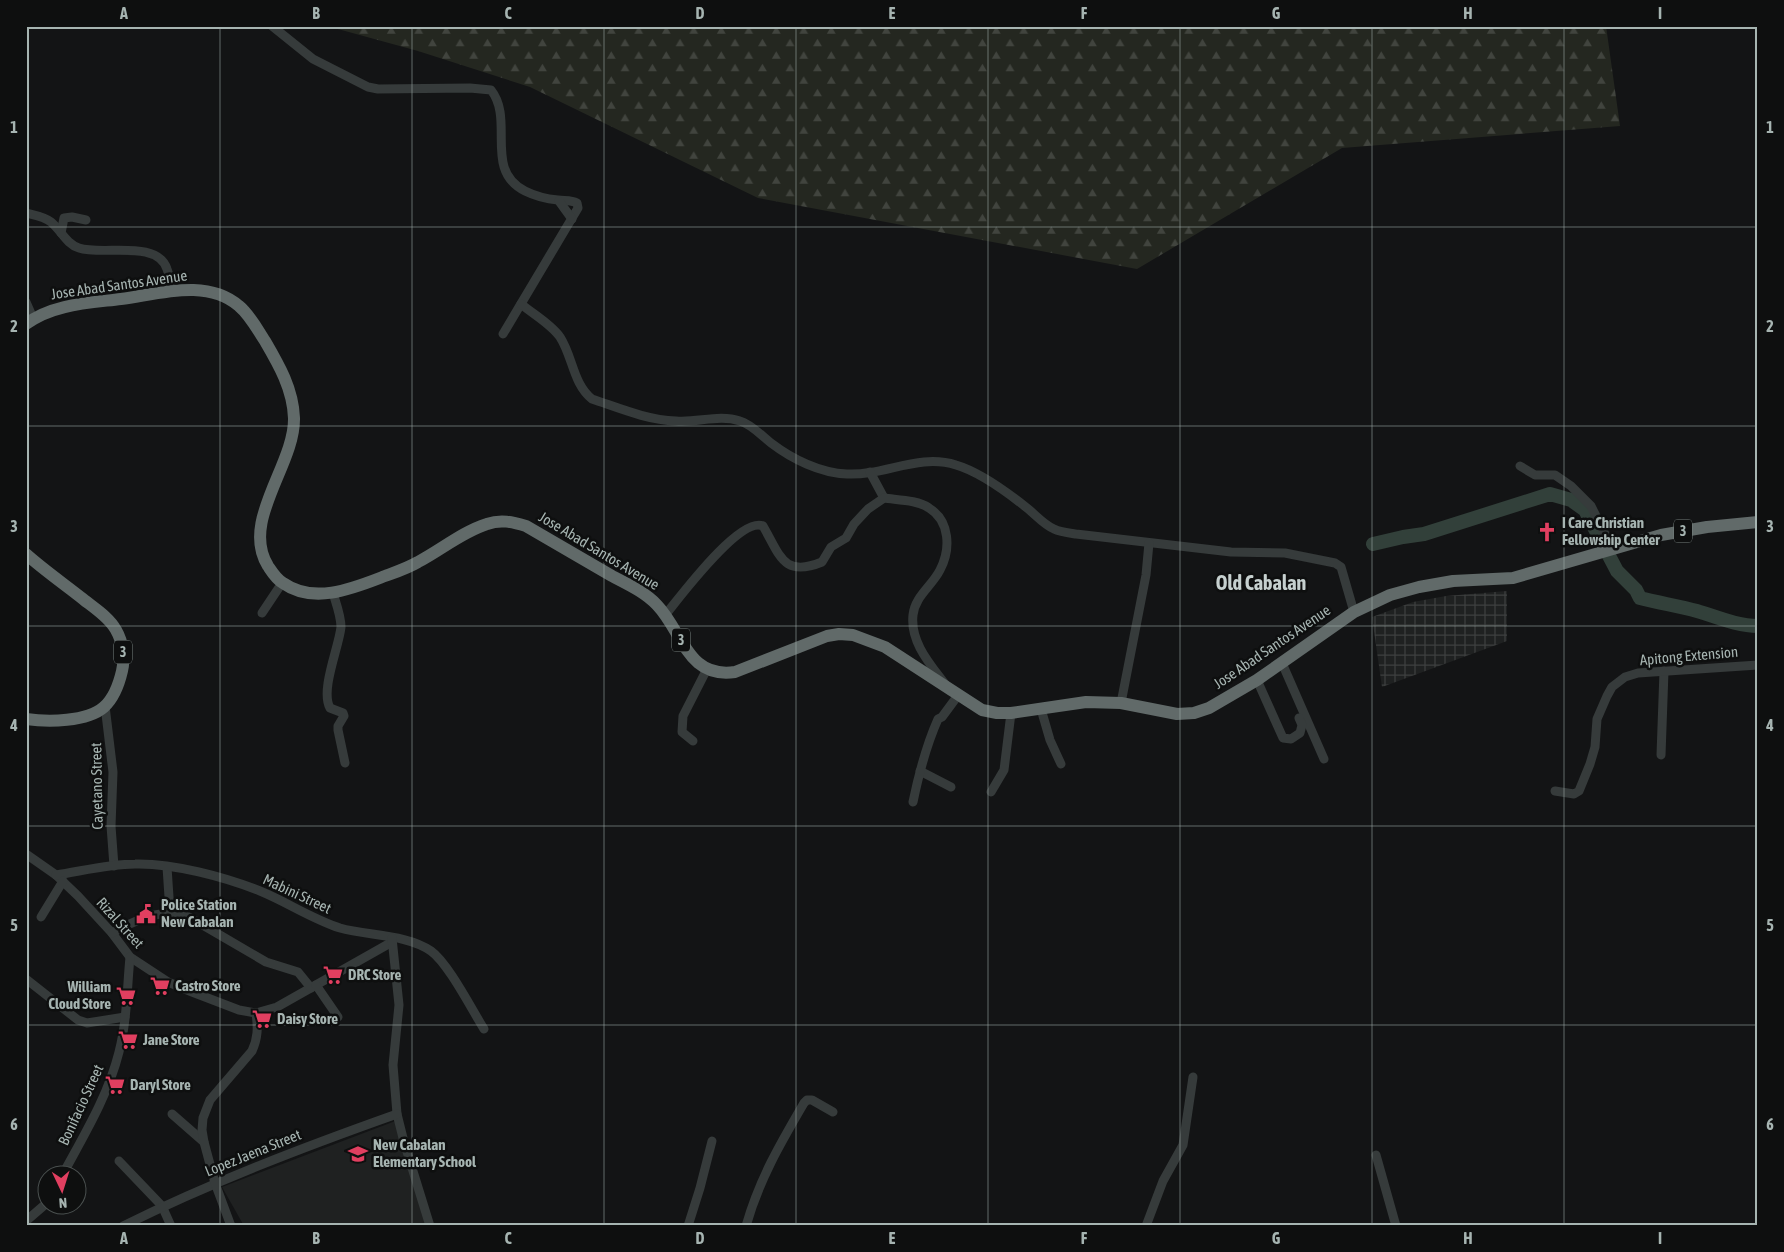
<svg xmlns="http://www.w3.org/2000/svg" width="1784" height="1252" viewBox="0 0 1784 1252" font-family="'Asap Condensed',sans-serif">
  <style>
    .built { fill: #1f2121 }
    .industrial { fill: url(#industrial-grid) }
    .forest { fill: url(#forest-firs) }
    .lines { fill: none; stroke-linecap: round; stroke-linejoin: round }
    .river { stroke: #32403a; stroke-width: 14 }
    .minor { stroke: #363b3b; stroke-width: 9 }
    .highway { stroke: #616a69; stroke-width: 12 }
    .grid { fill: none; stroke: #a6b4b1; stroke-width: 1; stroke-opacity: 0.55 }
    .labels { text-anchor: middle; stroke-width: 5; stroke-linejoin: round; paint-order: stroke }
    .shield { fill: #0e0f0f; stroke: #788280; stroke-width: 1 }
    .shield-label { font-size: 14px; font-weight: bold; fill: #a6b4b1 }
    .street-label { font-size: 15px; fill: #a6b4b1; stroke: #0e0f0f }
    .poi-label { font-size: 15px; font-weight: bold; fill: #a6b4b1; stroke: #0e0f0f; text-anchor: start }
    .district-label { font-size: 20px; font-weight: bold; fill: #c6d0cf; stroke: #0e0f0f }
    .neatline { fill: none; stroke: #a6b4b1; stroke-width: 2 }
    .grid-label { font-size: 16px; text-anchor: middle; font-weight: bold; fill: #a6b4b1 }
  </style>
  <defs>
    <pattern id="industrial-grid" width="8" height="8" patternUnits="userSpaceOnUse" patternTransform="scale(1.25)"><rect width="8" height="8" fill="#1f2121"/><path d="M0 4h8M4 0v8" fill="none" stroke="#3d3f3f"/></pattern>
    <pattern id="forest-firs" width="22" height="20" patternUnits="userSpaceOnUse" patternTransform="scale(1.25)"><rect width="22" height="20" fill="#242720"/><path d="M5 1l3.5 6h-7zM16 11l3.5 6h-7z" fill="#41443e"/></pattern>
  </defs>
  <rect width="100%" height="100%" fill="#131415"/>
  <path class="built" d="M398 1120 427 1226H244L222 1187Z"/>
  <path class="industrial" d="M1507 591V641L1382 687 1372 617 1413 602 1446 596Z"/>
  <path class="forest" d="M327 26H1606L1620 126 1342 148 1137 269 758 198 530 87 418 51Z"/>
  <g class="lines">
    <path class="river" d="M1373 544 1403 537 1424 534 1550 494 1571 500 1585 510 1617 571 1636 590 1640 598C1659 603 1679 606 1697 611 1717 617 1737 626 1758 626"/>
    <g class="minor">
      <path d="M272 26 313 59 368 87 378 89 470 88 491 90C515 120 483 170 525 191 535 196 547 199 558 200 565 201 571 200 577 203L578 208 503 334"/>
      <path d="M559 201 572 219"/>
      <path d="M26 213C34 215 45 217 51 222 61 230 66 244 79 248 103 256 157 239 167 269 170 276 170 284 170 291"/>
      <path d="M61 233 64 218 72 217 86 220"/>
      <path d="M26 302 33 318"/>
      <path d="M521 304C533 314 551 324 560 337 573 357 573 384 592 399 619 408 647 420 676 421 697 423 719 414 740 421 751 424 762 436 771 443 792 459 820 473 847 474 884 476 919 453 956 465 980 472 1007 492 1027 508 1036 515 1043 524 1054 529 1060 532 1069 533 1076 534L1231 552 1285 553 1335 563 1341 567 1354 612"/>
      <path d="M1520 466 1535 475H1555L1571 486 1591 506 1612 548"/>
      <path d="M870 472 884 498"/>
      <path d="M333 593C336 603 341 616 341 627 339 647 320 690 330 708L343 713 344 716 338 726V730L345 763"/>
      <path d="M262 613 282 583"/>
      <path d="M666 614C680 597 740 516 763 526 780 555 783 578 822 562L831 547 846 538 854 524 868 509 884 498C898 500 918 500 929 508 950 521 951 549 940 570 932 586 915 596 913 615 910 642 930 664 945 684"/>
      <path d="M1282 663 1324 759"/>
      <path d="M1257 680 1283 738 1291 739 1300 733 1302 725 1299 718"/>
      <path d="M1121 703 1146 575 1149 543"/>
      <path d="M105 706 113 772 111 826 114 866"/>
      <path d="M1041 709 1050 740 1061 764"/>
      <path d="M693 741 682 732 683 716 707 669"/>
      <path d="M1661 755 1664 671"/>
      <path d="M920 771 951 787"/>
      <path d="M1555 791 1574 794 1579 791 1590 764 1595 747 1597 719 1607 696 1612 687 1625 677 1638 673 1758 665"/>
      <path d="M991 792 1004 770 1011 713"/>
      <path d="M913 802C919 773 926 746 938 719L942 717 959 694"/>
      <path d="M26 854 56 875 78 896 112 933 130 957 168 982 192 992 239 1010 256 1013 277 1007 392 942"/>
      <path d="M167 867 170 912"/>
      <path d="M56 875C82 871 109 864 135 864 173 863 225 877 260 891 287 902 312 919 340 928 367 936 407 934 431 951 448 963 472 1010 484 1029"/>
      <path d="M41 917 63 881"/>
      <path d="M112 933C139 919 158 908 189 917L266 962 298 972 311 988"/>
      <path d="M392 938 399 1005 393 1065 397 1114 404 1142 430 1226"/>
      <path d="M26 979 78 1020 87 1023 125 1017"/>
      <path d="M316 985 338 1017"/>
      <path d="M172 1114 204 1142"/>
      <path d="M1376 1155 1396 1226"/>
      <path d="M119 1161 162 1206 171 1226"/>
      <path d="M63 1174C84 1135 108 1096 119 1052 127 1022 127 988 130 957"/>
      <path d="M26 1221 48 1202"/>
      <path d="M123 1226C212 1182 304 1147 397 1114"/>
      <path d="M231 1226 215 1183 204 1142 202 1130 203 1118 210 1100 252 1051C258 1038 258 1028 256 1013"/>
      <path d="M688 1226 700 1188 712 1141"/>
      <path d="M746 1226C759 1180 780 1144 804 1103L807 1100H812L833 1112"/>
      <path d="M1146 1226 1163 1181 1183 1145 1193 1077"/>
    </g>
    <g class="highway">
      <path d="M26 324C53 304 89 303 121 299 159 294 207 278 239 306 250 315 257 329 265 341 279 365 293 389 294 418 295 465 240 521 268 566 272 572 276 579 283 583 314 605 354 588 385 576 396 572 408 568 418 562 441 550 462 532 487 524 501 519 512 522 526 526 555 543 583 559 612 576 627 584 645 592 657 605 683 632 687 679 735 672L827 636 839 634 853 635 885 647 982 710 997 713H1011L1086 702 1121 703 1177 714 1194 713 1209 708 1257 680 1354 612 1390 595 1419 587 1453 581 1513 578 1661 535 1707 527 1758 522"/>
      <path d="M26 554C44 570 64 584 83 599 94 608 109 617 116 630 123 642 125 658 122 671 119 684 114 698 104 707 87 722 48 722 26 719"/>
    </g>
  </g>
  <path class="grid" d="M220 26V1226M412 26V1226M604 26V1226M796 26V1226M988 26V1226M1180 26V1226M1372 26V1226M1564 26V1226M26 227H1758M26 426H1758M26 626H1758M26 826H1758M26 1025H1758"/>
  <defs>
    <symbol id="church-bare" viewBox="-9 -9 18 18"><path d="M-1.2-6h2.4v3.5h3.3v2.4h-3.3V6h-2.4V-.1h-3.3v-2.4h3.3Z" fill="#e13f60" stroke="#0e0f0f" stroke-width="2.5" paint-order="stroke"/></symbol>
    <symbol id="civic-bare" viewBox="-9 -9 18 18"><path d="M-.6-6.5H3V-4.5H.6V-3L4-1V1h2V6H-6V1h2V-1L-.6-3ZM-1.2 2.5V6h2.4V2.5Z" fill="#e13f60" stroke="#0e0f0f" stroke-width="2.5" paint-order="stroke"/></symbol>
    <symbol id="supermarket-bare" viewBox="-9 -9 18 18"><path d="M-6-5.5h2.5l.6 2H6L4.5 2H-2.5L-4.4-4H-6ZM-1.5 3.2a1.3 1.3 0 1 0 .1 0ZM3 3.2a1.3 1.3 0 1 0 .1 0Z" fill="#e13f60" stroke="#0e0f0f" stroke-width="2.5" paint-order="stroke"/></symbol>
    <symbol id="school-bare" viewBox="-9 -9 18 18"><path d="M0-5L7-2L0 1L-7-2ZM-4 1L0 2.5L4 1V4Q0 6-4 4Z" fill="#e13f60" stroke="#0e0f0f" stroke-width="2.5" paint-order="stroke"/></symbol>
  </defs>
  <g fill-rule="evenodd">
    <use href="#church-bare" x="1533" y="518" width="28" height="28"/>
    <use href="#civic-bare" x="132" y="900" width="28" height="28"/>
    <use href="#supermarket-bare" x="319" y="961" width="28" height="28"/>
    <use href="#supermarket-bare" x="146" y="972" width="28" height="28"/>
    <use href="#supermarket-bare" x="112" y="982" width="28" height="28"/>
    <use href="#supermarket-bare" x="248" y="1005" width="28" height="28"/>
    <use href="#supermarket-bare" x="114" y="1026" width="28" height="28"/>
    <use href="#supermarket-bare" x="101" y="1071" width="28" height="28"/>
    <use href="#school-bare" x="344" y="1140" width="28" height="28"/>
  </g>
  <g class="labels">
    <g class="shield">
      <rect x="1674" y="519.5" width="18" height="23" rx="4"/>
      <rect x="672" y="628.5" width="18" height="23" rx="4"/>
      <rect x="114" y="640.5" width="18" height="23" rx="4"/>
    </g>
    <g class="shield-label">
      <text x="1683" y="536">3</text>
      <text x="681" y="645">3</text>
      <text x="123" y="657">3</text>
    </g>
    <g class="street-label">
      <text transform="translate(119 285) rotate(-8)" y="5">Jose Abad Santos Avenue</text>
      <text transform="translate(599 551) rotate(31)" y="5">Jose Abad Santos Avenue</text>
      <text transform="translate(1272 647) rotate(-34)" y="5">Jose Abad Santos Avenue</text>
      <text transform="translate(1689 656) rotate(-5)" y="5">Apitong Extension</text>
      <text transform="translate(97 786) rotate(-91)" y="5">Cayetano Street</text>
      <text transform="translate(297 894) rotate(25)" y="5">Mabini Street</text>
      <text transform="translate(120 923) rotate(48)" y="5">Rizal Street</text>
      <text transform="translate(81 1105) rotate(-65)" y="5">Bonifacio Street</text>
      <text transform="translate(253 1153) rotate(-22)" y="5">Lopez Jaena Street</text>
    </g>
    <g class="poi-label">
      <text x="1562" y="528">I Care Christian<tspan x="1562" dy="17">Fellowship Center</tspan></text>
      <text x="161" y="910">Police Station<tspan x="161" dy="17">New Cabalan</tspan></text>
      <text x="348" y="980">DRC Store</text>
      <text x="175" y="991">Castro Store</text>
      <text x="111" y="992" text-anchor="end">William<tspan x="111" dy="17">Cloud Store</tspan></text>
      <text x="277" y="1024">Daisy Store</text>
      <text x="143" y="1045">Jane Store</text>
      <text x="130" y="1090">Daryl Store</text>
      <text x="373" y="1150">New Cabalan<tspan x="373" dy="17">Elementary School</tspan></text>
    </g>
    <g class="district-label">
      <text x="1261" y="590">Old Cabalan</text>
    </g>
  </g>
  <rect width="1784" height="1252" fill="none" stroke="#0e0f0f" stroke-width="55"/>
  <g transform="translate(62 1190) rotate(176)"><circle r="24" fill="#0e0f0f" stroke="#4b5150"/>
  <path d="M0-4L9 19L0 12L-9 19Z" fill="#e13f60"/>
  <text y="-8" font-size="14" font-weight="bold" text-anchor="middle" fill="#a6b4b1">N</text>
  </g>
  <rect x="28" y="28" width="1728" height="1196" class="neatline"/>
  <g class="grid-label">
    <text x="124" y="19">A</text>
    <text x="316" y="19">B</text>
    <text x="508" y="19">C</text>
    <text x="700" y="19">D</text>
    <text x="892" y="19">E</text>
    <text x="1084" y="19">F</text>
    <text x="1276" y="19">G</text>
    <text x="1468" y="19">H</text>
    <text x="1660" y="19">I</text>
    <text x="14" y="133">1</text>
    <text x="1770" y="133">1</text>
    <text x="14" y="332">2</text>
    <text x="1770" y="332">2</text>
    <text x="14" y="532">3</text>
    <text x="1770" y="532">3</text>
    <text x="14" y="731">4</text>
    <text x="1770" y="731">4</text>
    <text x="14" y="931">5</text>
    <text x="1770" y="931">5</text>
    <text x="14" y="1130">6</text>
    <text x="1770" y="1130">6</text>
    <text x="124" y="1244">A</text>
    <text x="316" y="1244">B</text>
    <text x="508" y="1244">C</text>
    <text x="700" y="1244">D</text>
    <text x="892" y="1244">E</text>
    <text x="1084" y="1244">F</text>
    <text x="1276" y="1244">G</text>
    <text x="1468" y="1244">H</text>
    <text x="1660" y="1244">I</text>
  </g>
</svg>
